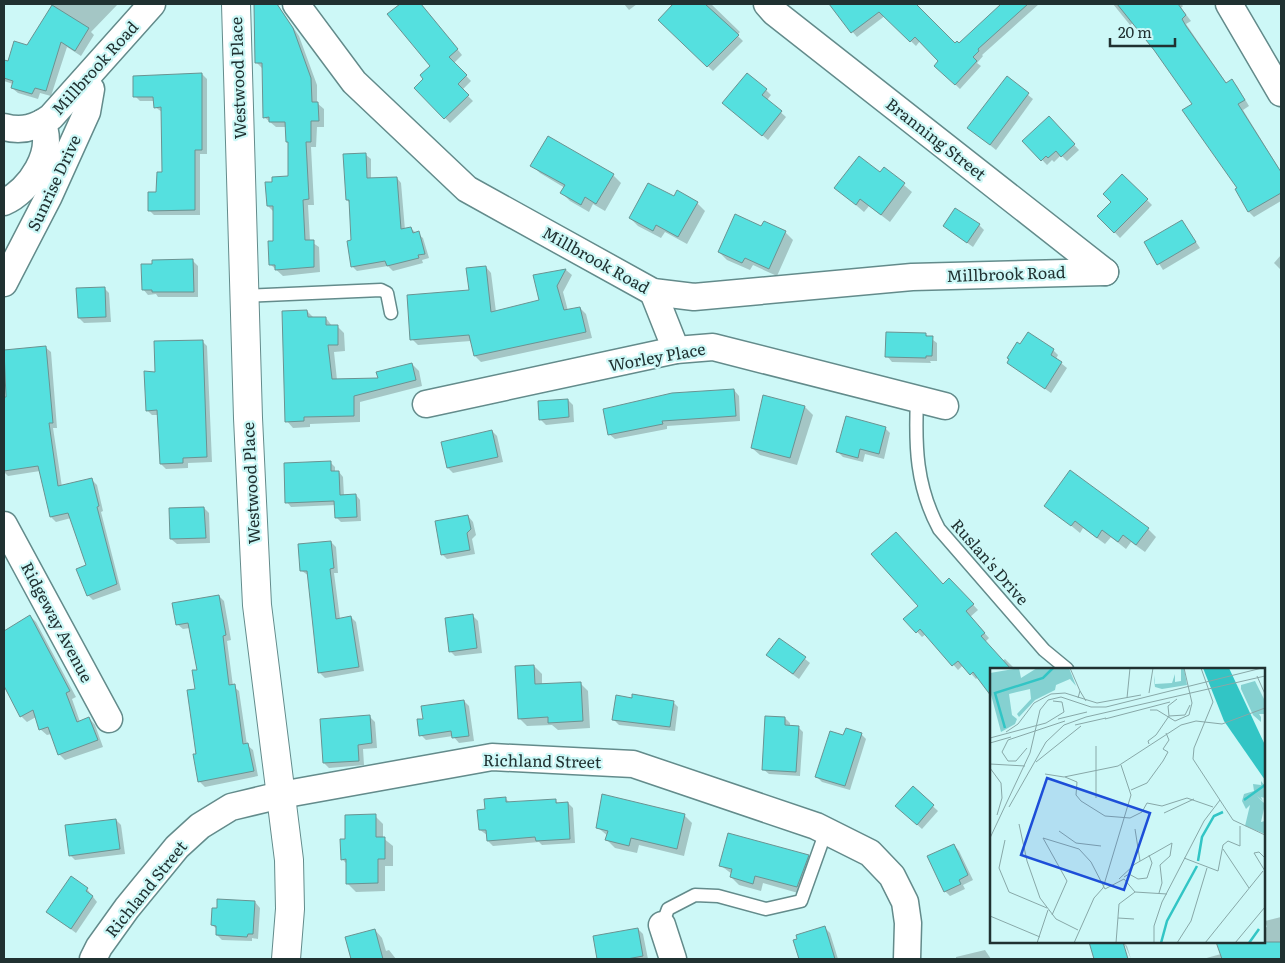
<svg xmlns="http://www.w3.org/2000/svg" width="1285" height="963" viewBox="0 0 1285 963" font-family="Literata,serif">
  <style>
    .shadow { fill: #0003 }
    .building { fill: #55e0df; stroke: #6b9392 }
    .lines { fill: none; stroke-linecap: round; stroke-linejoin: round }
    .service-casing { stroke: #638b8b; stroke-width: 15 }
    .minor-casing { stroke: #638b8b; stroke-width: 29 }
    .tertiary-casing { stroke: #638b8b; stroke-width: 30 }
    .service { stroke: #fff; stroke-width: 12 }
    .minor { stroke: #fff; stroke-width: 26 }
    .tertiary { stroke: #fff; stroke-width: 28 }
    .labels { text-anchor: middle; stroke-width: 4.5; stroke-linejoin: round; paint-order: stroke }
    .street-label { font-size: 16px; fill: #203131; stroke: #cdf8f7 }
    .inset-river { fill: none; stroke: #32c5c5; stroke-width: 2.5 }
    .inset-road { fill: none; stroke: #88a8a8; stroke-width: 1 }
    .view { fill: #1d4ed8; fill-opacity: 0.15; stroke: #1d4ed8; stroke-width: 2.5 }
    .inset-edge { fill: none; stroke: #203131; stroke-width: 2.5 }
  </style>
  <rect width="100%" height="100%" fill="#cdf8f7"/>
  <g class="shadow">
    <path d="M54 4H118L91 32 94 35 81 56 67 47 51 96 40 93 38 99 18 93 12 88 13 84 4 81V61L8 63 28 46Z"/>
    <path d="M255 4H277L299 36 317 85V103L324 109V127H317L316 147H311L314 205H308L310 241 319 247 320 272 283 276 270 264 274 242V212L268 206 273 183 289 177 290 144 287 142 286 127H276L264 117 263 69 257 63Z"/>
    <path d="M402 4H421L462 55 454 63 471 81 462 90 473 101 450 123 416 88 425 79 431 66 388 14Z"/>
    <path d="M624 4H637L629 10Z"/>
    <path d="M675 4H711L740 32 737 35 743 41 713 71 659 20Z"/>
    <path d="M829 4H890L894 9 857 37Z"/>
    <path d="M911 4H914L955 45H959L1003 4H1039L982 55 983 56 977 63 981 66 960 89 941 71 940 61 920 41 916 46 892 23Z"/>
    <path d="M1113 4H1181L1183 6 1181 8 1191 21 1186 24 1227 84 1232 81 1237 86 1249 106 1243 110 1281 172V201L1254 217 1249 212 1194 104 1155 49 1133 23 1130 25Z"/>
    <path d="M202 74 207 79V154H200V215H154L149 210 158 193 163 173 162 112 155 107V101H140L135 96Z"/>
    <path d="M1007 78 1033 99 996 150 969 128Z"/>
    <path d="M766 90 771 95 767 100 786 117 768 140 729 108Z"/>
    <path d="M1049 118 1079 150 1067 161 1061 155 1054 162 1052 160 1047 165 1024 141Z"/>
    <path d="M366 155 371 159V180L397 178 401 183 405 230 410 228 423 238 429 258 422 260 423 263 393 271 388 266 357 271 352 266 351 204 347 200Z"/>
    <path d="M532 165 613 175 621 183 605 211 593 204 589 212 570 201 562 193 565 188 540 173Z"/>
    <path d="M884 168 912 192 890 222 869 206 864 212 836 188 880 174Z"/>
    <path d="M1123 176 1152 205 1120 238 1099 216 1113 202Z"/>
    <path d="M674 198 697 203 705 211 687 244 665 232 661 238 638 226 630 218Z"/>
    <path d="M1182 221 1200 248 1163 270 1146 243Z"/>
    <path d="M979 225 984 230 973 247 944 226Z"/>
    <path d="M762 228 785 232 793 240 777 276 753 265 750 270 727 260 719 252Z"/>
    <path d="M1281 255V270L1274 263Z"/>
    <path d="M193 261 198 266V297H158L156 294 148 295 143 289Z"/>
    <path d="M486 267 491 273 496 312 540 301 535 276 566 270 572 275 563 292 568 311 580 308 586 314 592 338 481 362 475 356 471 341 418 345 412 339 470 291Z"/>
    <path d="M104 288 109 293 111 322 84 323 79 318Z"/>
    <path d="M307 311 314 318H326L332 326H337L344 333 345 351 334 352 337 380 380 379 412 364 419 371 422 386 360 402V422L310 424V427L293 428 287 421Z"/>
    <path d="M925 334 937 343V361H930L931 363 892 362 887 356Z"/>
    <path d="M202 341 207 346 212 462 188 463V468L166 469 161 464 159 415H152L147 410 156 373Z"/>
    <path d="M45 347 51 352 57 428H53L62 487 92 480 97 485 103 511 101 512 121 590 93 600 88 595V566L71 518 56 522 51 517 40 471 8 476 4 472V398H7L4 351Z"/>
    <path d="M1053 350 1058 355 1056 359 1067 368 1051 393 1008 363Z"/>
    <path d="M734 390 739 396 740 421 667 426V429L615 439 609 434Z"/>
    <path d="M764 396 805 407 813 415 797 465 760 455 752 448Z"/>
    <path d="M568 400 573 405 574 422 546 425 541 420Z"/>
    <path d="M885 428 890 433 884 459 865 454 863 462 843 457 838 452Z"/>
    <path d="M492 431 497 436 503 462 453 473 448 468Z"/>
    <path d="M330 462 335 467V472H339L343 477 344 496 356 495 360 500 361 521 341 522 336 517V505L291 507 287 502Z"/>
    <path d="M1046 505 1148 529 1156 537 1145 552 1131 542 1126 549 1111 537 1105 544 1083 528 1080 533Z"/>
    <path d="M204 508 209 513 210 543 177 544 171 539Z"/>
    <path d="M468 516 473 522 476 535 472 539 475 554 447 559 442 554Z"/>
    <path d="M331 542 336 547 338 573H334L340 619 351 617 356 622 364 671 325 678 320 673 309 576 302 571Z"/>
    <path d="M954 584 978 610 970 617 989 638 985 642 1002 661 1005 659 1015 669H991V694L978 677 976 679 963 665 958 670 926 634 922 637 905 619 943 585Z"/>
    <path d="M219 596 224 601 231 640 227 641 233 686 239 691 247 745 253 750 258 776 205 787 199 781 197 755 196 690 198 671 190 628 183 629 177 624Z"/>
    <path d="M30 616 36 622 76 697 72 699 80 722 89 718 95 725 103 747 65 760 59 754 51 734 47 735 40 729 36 717 27 722 21 716 4 680V632Z"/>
    <path d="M473 616 478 621 482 653 455 656 450 651Z"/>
    <path d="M780 639 810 663 799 679 773 660Z"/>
    <path d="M534 666 542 674V685L580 683 588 691 590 728 558 730 552 725 527 726 519 718Z"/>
    <path d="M464 701 469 706 474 741 459 743 453 736 426 740 421 735 424 720Z"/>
    <path d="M673 702 678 707 675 731 619 725 614 720Z"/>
    <path d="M370 717 375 722 377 748 363 749 364 765 329 768 324 763Z"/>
    <path d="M785 718 790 723V727H798L803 732 800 776 769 774 763 769Z"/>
    <path d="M861 734 866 739 850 790 822 782 817 777 844 737Z"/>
    <path d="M913 788 938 811 922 829 902 811Z"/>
    <path d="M505 798 510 803 555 800 559 804 568 803 573 808 575 843 542 845 539 842 493 846 488 841 487 835 480 830Z"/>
    <path d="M684 815 692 823 684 856 639 845 637 853 615 848 607 840 608 836 597 827Z"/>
    <path d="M375 816 383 824V838L393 846V866H385V891L356 892 348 884 347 864 342 859 346 840Z"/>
    <path d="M116 820 121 825 125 854 75 860 70 855Z"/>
    <path d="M954 845 959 851 973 880 963 885 965 889 950 896 945 891Z"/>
    <path d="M808 856 816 864 805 895 763 883 761 891 739 885 731 877 732 874 720 865Z"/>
    <path d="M71 878 87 889 97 902 76 933 48 912Z"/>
    <path d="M255 902 260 908 258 939 252 938V941L222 940 217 935 218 930 212 925Z"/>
    <path d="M1281 917V959H1203L1221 954 1218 944 1224 942H1264V928L1267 927 1265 921Z"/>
    <path d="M825 928 830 933 838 959H803L800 956Z"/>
    <path d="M638 929 643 934 648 959H598L594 937Z"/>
    <path d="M375 930 382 938 386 951 389 950 396 959H352L346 938Z"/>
    <path d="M1108 942 1110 944 1123 942 1127 946 1131 959 1125 945H1122L1127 959H1095L1090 943Z"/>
    <path d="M985 950 991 959H956V957Z"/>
  </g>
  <g class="building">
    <path d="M254 4H277L293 28 311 78 312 102H318L319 121H311V142H306L309 199 303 200 305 240H314V267L275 270V265H269L268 241H273V206H267L265 182H272V177L288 176V142H286L285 122H269V117L263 118 262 63H255Z"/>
    <path d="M400 4H421L458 49 449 57 467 75 458 84 469 95 444 119 414 88 423 79 420 75 430 66 387 14Z"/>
    <path d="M673 4H705L739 35 707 67 658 20Z"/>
    <path d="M829 4H916L955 43 957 41 959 43 1001 4H1028L978 49 979 51 973 57 977 61 955 85 934 66 938 61 915 37 910 42 879 12 851 33Z"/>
    <path d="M1117 4H1178L1186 15 1182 19 1186 26 1226 83 1232 79 1245 100 1238 104 1281 172V193L1248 212 1235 189 1237 188 1182 110 1192 104 1154 50Z"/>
    <path d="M52 5 89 28 75 51 61 42 46 91 35 88 32 94 11 88 13 81 4 78V60L8 61 14 41 27 45Z"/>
    <path d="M202 73V150H195V210L148 211V192H156L157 172H162L161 107 154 108 153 97H133V76Z"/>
    <path d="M747 73 767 89 762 95 782 111 762 136 722 103Z"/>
    <path d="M1007 76 1029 93 990 145 967 128Z"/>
    <path d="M1049 116 1075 144 1061 157 1056 151 1048 158 1046 156 1041 161 1022 141Z"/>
    <path d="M548 136 614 174 596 204 585 197 581 205 560 193 565 185 530 166Z"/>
    <path d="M366 153 367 178 397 177 401 229 411 227 413 233 419 231 425 254 418 255 419 258 387 266 385 261 351 267 347 241 351 240 349 200H346L343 154Z"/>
    <path d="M859 156 880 172 884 167 905 183 881 215 860 199 856 205 834 188Z"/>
    <path d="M1122 174 1148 199 1114 233 1097 216 1111 202 1103 194Z"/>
    <path d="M648 183 674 196 677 190 698 202 678 237 656 225 653 231 629 218Z"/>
    <path d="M955 208 980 224 967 243 943 226Z"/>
    <path d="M735 214 761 226 764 221 786 231 769 269 745 258 742 263 718 252Z"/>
    <path d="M1182 220 1196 242 1157 265 1144 242Z"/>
    <path d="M193 259 194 292H152V290H142L141 264H152V260Z"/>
    <path d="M486 266 491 312 539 300 533 275 566 269 557 286 564 310 580 307 586 332 474 356 469 335 410 340 407 295 469 290 466 268Z"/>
    <path d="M105 287 106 317 78 318 76 288Z"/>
    <path d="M307 310 308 317H326V325H338V345H328L332 379 378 378 376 372 412 363 416 380 354 396V416L304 417V421L285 422 282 311Z"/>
    <path d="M886 332 926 333V336H933L932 356H926V358L885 357Z"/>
    <path d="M1028 332 1054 349 1051 355 1062 362 1045 389 1007 363 1009 359 1007 358 1017 342 1020 344Z"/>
    <path d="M203 340 207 457 183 458V463L160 464 157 410 146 411 144 371 155 372 154 341Z"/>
    <path d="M46 346 53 423H49L58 486 92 478 99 506 97 507 117 584 87 596 76 569 86 565 68 513 50 517 38 466 4 471V397H6L4 350Z"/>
    <path d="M734 389 736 416 662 421 663 424 608 435 603 409 672 393Z"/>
    <path d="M763 395 805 406 790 458 751 448Z"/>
    <path d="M568 399 569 417 539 420 538 401Z"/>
    <path d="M846 416 886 427 879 454 860 449 858 458 836 452Z"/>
    <path d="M492 430 498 457 447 468 441 442Z"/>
    <path d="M331 461V471H339L340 495 356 494 357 517 335 518 334 501 285 503 284 463Z"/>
    <path d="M1070 470 1149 528 1136 545 1123 535 1118 542 1102 530 1097 538 1075 521 1071 526 1044 506Z"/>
    <path d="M204 507 206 538 170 539 169 508Z"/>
    <path d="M468 515 471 529 467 533 470 550 441 555 435 521Z"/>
    <path d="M896 532 943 584 949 578 974 604 966 611 985 633 981 636 1011 669H991V696L973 672 970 675 958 661 952 666 920 629 916 633 903 619 918 606 871 554Z"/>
    <path d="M331 541 334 568 330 569 336 619 351 616 359 667 318 673 307 571H300L298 544Z"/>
    <path d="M219 595 226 635 223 636 229 685 235 684 243 744 248 743 254 771 198 782 193 754H196L187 690 195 689 192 670H197L188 623 176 625 172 603Z"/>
    <path d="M473 614 477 648 449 652 445 618Z"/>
    <path d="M30 615 70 691 66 693 77 722 89 717 98 740 58 755 48 727 39 730 33 710 20 717 4 686V631Z"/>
    <path d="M779 638 806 657 793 674 766 655Z"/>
    <path d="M534 665 535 684 581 682 583 721 548 723V717L518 719 515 666Z"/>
    <path d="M632 694 674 701 670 727 612 720 616 695 632 698Z"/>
    <path d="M464 700 469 736 452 738 451 731 419 736 417 719H423L421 706Z"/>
    <path d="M370 715 372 743 358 745 359 761 323 763 320 719Z"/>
    <path d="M765 716 785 717V725L799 726 796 772 762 770Z"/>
    <path d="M846 728 862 733 845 786 815 777 830 731 843 735Z"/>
    <path d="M913 786 934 805 917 825 895 806Z"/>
    <path d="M602 794 685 814 677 849 631 838 629 846 605 840 608 831 596 828Z"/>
    <path d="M506 797V802L556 799V803L568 802 570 839 536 841 535 837 487 841 486 830H479L477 810 485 809 484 799Z"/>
    <path d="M376 814V837H385V859H378V883L346 884V859L341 860 340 839H345V815Z"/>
    <path d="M116 819 120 849 69 856 65 825Z"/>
    <path d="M728 833 809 855 797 887 755 876 753 884 730 877 732 869 719 866Z"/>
    <path d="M954 844 968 875 959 880 961 884 944 892 927 856Z"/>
    <path d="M71 876 88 888 86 891 93 896 71 929 46 912Z"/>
    <path d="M217 899 255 901 253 934H248L247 937 216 935V926L211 925 212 908H217Z"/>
    <path d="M825 926 835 959H799L793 940 797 939 796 935Z"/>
    <path d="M638 928 643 956 627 959H597L593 936Z"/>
    <path d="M375 929 383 959H351L345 937Z"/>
    <path d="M1089 942H1123L1128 959H1094Z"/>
    <path d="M1216 942H1281V959H1222Z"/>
  </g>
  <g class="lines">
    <defs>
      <g id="service">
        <path d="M244 296 381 290 387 293 391 313"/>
        <path d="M917 399C915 446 916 486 939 529L1044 650 1067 669"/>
        <path d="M662 925 668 909 695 895 718 896 766 909 801 901 826 831"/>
      </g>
      <g id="minor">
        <path d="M296 4 354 82 467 189 653 292 694 297 912 277 1105 272"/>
        <path d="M767 4 774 12 1105 272"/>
        <path d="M1229 4 1281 93"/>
        <path d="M4 127C22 132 36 128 51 117L152 4"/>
        <path d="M4 202C30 191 56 151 42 123"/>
        <path d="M4 283 49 196 87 112 91 89 84 81"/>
        <path d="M653 292 676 350"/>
        <path d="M426 404 676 350 713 347 945 406"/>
        <path d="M4 525 109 719"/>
        <path d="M662 925 673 959"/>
        <path d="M93 959 99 947 127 908 177 847 200 826 231 807 281 795 492 757 633 764 816 826 870 853 892 876 905 902 908 923 907 959"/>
      </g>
      <path id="tertiary" d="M236 4 248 418 257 605 289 860 290 909 286 959"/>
    </defs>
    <use href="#service" class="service-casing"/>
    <use href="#minor" class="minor-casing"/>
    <use href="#tertiary" class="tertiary-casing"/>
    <use href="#service" class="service"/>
    <use href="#minor" class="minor"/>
    <use href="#tertiary" class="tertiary"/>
  </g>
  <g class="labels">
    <g class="street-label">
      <text transform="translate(95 68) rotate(-48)" y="6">Millbrook Road</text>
      <text transform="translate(238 78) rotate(-92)" y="6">Westwood Place</text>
      <text transform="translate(936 139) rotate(38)" y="6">Branning Street</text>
      <text transform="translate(54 183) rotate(-65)" y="6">Sunrise Drive</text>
      <text transform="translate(596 260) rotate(29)" y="6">Millbrook Road</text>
      <text transform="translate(1006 274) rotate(-2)" y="6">Millbrook Road</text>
      <text transform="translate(657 357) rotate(-10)" y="6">Worley Place</text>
      <text transform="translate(251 483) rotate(-93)" y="6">Westwood Place</text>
      <text transform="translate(990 562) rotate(49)" y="6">Ruslan's Drive</text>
      <text transform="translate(57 622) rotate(62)" y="6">Ridgeway Avenue</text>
      <text transform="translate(542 761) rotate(1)" y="6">Richland Street</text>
      <text transform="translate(146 889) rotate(-51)" y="6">Richland Street</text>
    </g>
  </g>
  <g transform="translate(990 668)">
    <rect width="275" height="275" fill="#cdf8f7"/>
    <path d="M29 0 31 10 47 0H79L86 18 80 11 66 17 65 22 45 32 29 49 27 46 41 31 40 21 19 26 22 47 27 51 25 56 11 64 0 23V5ZM191 0H194L197 17 172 21 165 19 164 12V7L165 16 182 15 185 6V14L191 13ZM265 13 275 33V46H269L271 49V54L263 47 251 21V17ZM271 113 275 118V130L271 129 273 133 267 128 275 136 271 154 275 153V166L255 158 260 137 256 141 252 133 254 126 264 123 263 116 271 117Z" fill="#85d1d1"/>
    <path d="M213 0H239L275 77V112L234 53Z" fill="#32c5c5"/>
    <path class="inset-river" d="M15 60 5 25 53 10 63 0M254 132 275 117M208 193 212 169 224 148 233 144M171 275 177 253 207 198M259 275 269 261"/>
    <path class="inset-road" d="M80 0 90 23M211 0 223 34 204 80 203 91 243 152 275 167M267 8 275 26M159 25 163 0M88 30 90 23 96 33M137 30 140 0M160 42H167L185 53 199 47 202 35 194 0M179 48 178 38 187 31M68 51 97 44M115 51 180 34M56 55 74 44 72 34 63 33M85 57 116 50M16 64 28 56 44 35 61 26 75 25 107 35 151 27M0 70 56 55M0 75 21 69M159 76 158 73 166 67 179 48 195 47 200 37M106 78V130M37 80 26 93H18L12 84 18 72 75 53M46 94 91 58M0 96 35 98M0 100 11 115 12 130 7 147M55 106 74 109 128 98 191 57 206 53 232 56 275 40M75 109 87 114 86 127 91 133 115 148 140 150 152 144 157 135 172 138 197 130 223 139M141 122 157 115 173 93 178 84 173 81 179 72 176 65M19 139 56 74 74 57 96 49 275 8M174 145 204 131M29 156 37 193 50 230 66 251 88 262M145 161 150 193M69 163 86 175 111 178M0 170 40 85 50 42 58 32 71 29 101 39H116L272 0M53 170 89 181 101 194 115 221 134 211 145 224M53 170 77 213 62 247M15 172 9 200 19 224 57 240M233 181 259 220M194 190 228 203 233 177 238 173 250 178V158M275 190 269 184 264 185 275 203M134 209 139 206 148 211 157 210 162 195 159 187M129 211 145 196 182 175 180 188 170 197 172 215 169 225M145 224 177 226M0 248 50 269M128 250 144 251M47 275 58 242M84 275 104 230 113 220 141 127 131 97M126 275 129 236 145 224M164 275V258L172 234 214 153 230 132M187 275 201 253 217 200M215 275 273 203M245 275 275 239"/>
    <path class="view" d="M57 110 160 145 134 222 31 187Z"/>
    <rect width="275" height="275" class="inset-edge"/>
  </g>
  <rect width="1285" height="963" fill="none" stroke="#203131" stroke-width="10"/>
  <path d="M1110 38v8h65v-8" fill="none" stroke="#203131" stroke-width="2.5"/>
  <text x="1118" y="38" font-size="15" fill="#203131" stroke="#cdf8f7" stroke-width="4" paint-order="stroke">20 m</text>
</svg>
